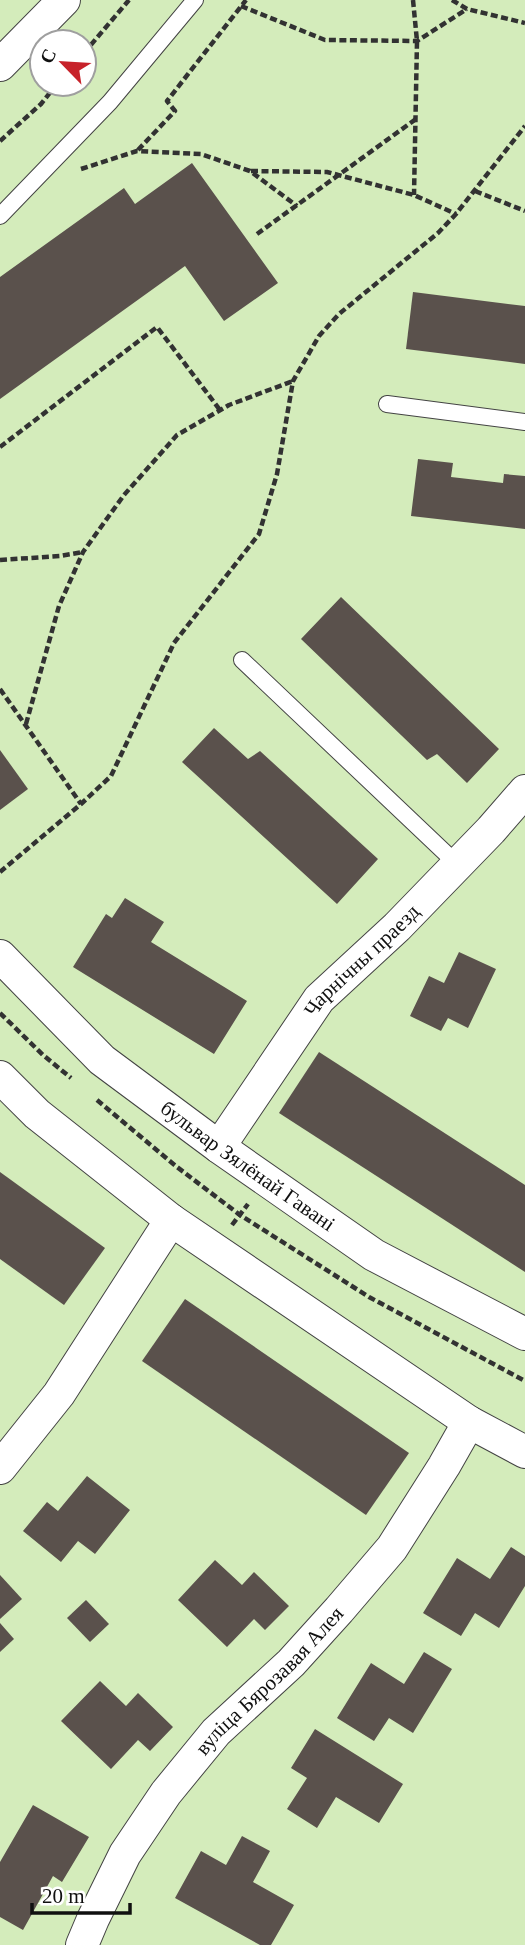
<svg xmlns="http://www.w3.org/2000/svg" width="525" height="1945" viewBox="0 0 525 1945" font-family="'Times New Roman',serif">
  <style>
    .green { fill: #d4ecbb; fill-rule: evenodd }
    .building { fill: #5a514c }
    .lines { fill: none; stroke-linecap: round; stroke-linejoin: round }
    .service-casing { stroke: #434343; stroke-width: 18 }
    .minor-casing { stroke: #434343; stroke-width: 34 }
    .path { stroke: #323232; stroke-width: 4.5; stroke-dasharray: 7 3.5; stroke-linecap: butt }
    .service { stroke: #fff; stroke-width: 16 }
    .minor { stroke: #fff; stroke-width: 32 }
    .labels { text-anchor: middle; stroke-width: 7; stroke-linejoin: round; paint-order: stroke }
    .street-label { font-size: 21px; fill: #101010; stroke: #fff }
  </style>
  <rect width="100%" height="100%" fill="#fffdf4"/>
  <path class="green" d="M0 0H525V1945H0ZM42 42H84V84H42Z"/>
  <g class="building">
    <path d="M192 163 278 283 224 321 185 266 0 399V277L124 188 135 204Z"/>
    <path d="M413 292 525 306V364L406 349Z"/>
    <path d="M418 459 453 463 451 477 503 483 504 474 525 476V529L411 516Z"/>
    <path d="M341 597 499 749 467 783 437 754 427 760 301 639Z"/>
    <path d="M214 728 248 759 260 751 378 859 337 904 182 762Z"/>
    <path d="M0 750 28 789 0 810Z"/>
    <path d="M125 898 164 922 151 942 247 1001 214 1054 73 967 106 914 112 918Z"/>
    <path d="M459 952 496 969 468 1028 448 1018 441 1031 410 1016 429 976 444 983Z"/>
    <path d="M319 1052 525 1185V1272L279 1113Z"/>
    <path d="M0 1172 105 1248 64 1305 0 1259Z"/>
    <path d="M185 1299 409 1453 366 1515 142 1361Z"/>
    <path d="M87 1476 130 1510 95 1554 78 1541 61 1562 23 1531 47 1502 58 1511Z"/>
    <path d="M511 1547 525 1556V1586L499 1628 475 1613 461 1636 423 1613 457 1558 490 1579Z"/>
    <path d="M215 1560 242 1585 254 1572 289 1606 265 1630 254 1619 227 1647 178 1600Z"/>
    <path d="M0 1575 22 1599 0 1619Z"/>
    <path d="M86 1600 109 1624 90 1642 67 1618Z"/>
    <path d="M0 1623 14 1639 0 1652Z"/>
    <path d="M424 1652 452 1669 413 1733 389 1718 374 1741 337 1718 371 1663 404 1684Z"/>
    <path d="M100 1681 126 1706 138 1693 173 1727 150 1751 138 1740 111 1769 61 1721Z"/>
    <path d="M315 1729 403 1784 379 1823 336 1797 317 1828 287 1809 307 1778 291 1768Z"/>
    <path d="M33 1805 89 1837 62 1882 53 1876 23 1930 0 1917V1862Z"/>
    <path d="M242 1836 270 1851 253 1882 294 1905 271 1945H260L175 1898 201 1851 226 1865Z"/>
  </g>
  <g class="lines">
    <defs>
      <g id="service">
        <path d="M0 216 110 102 195 0"/>
        <path d="M387 404 525 422"/>
        <path d="M242 660 457 864"/>
      </g>
      <g id="minor">
        <path d="M0 65 64 0"/>
        <path id="s1" d="M0 956 102 1060 219 1147 374 1255 525 1334"/>
        <path d="M0 1077 37 1114 171 1220 469 1422 525 1452"/>
        <path id="s2" d="M219 1147 319 999 397 927 491 830 525 791"/>
        <path d="M0 1468 59 1394 171 1220"/>
        <path id="s3" d="M82 1945 93 1919 125 1854 166 1793 216 1732 291 1663 339 1610 392 1548 444 1466 469 1422"/>
      </g>
    </defs>
    <use href="#service" class="service-casing"/>
    <use href="#minor" class="minor-casing"/>
    <g class="path">
      <path d="M413 0 417 41 414 195"/>
      <path d="M452 0 467 9 525 23"/>
      <path d="M241 6 325 40 417 41 467 9"/>
      <path d="M84 53 129 0"/>
      <path d="M0 141 41 104 57 84"/>
      <path d="M138 150 175 111 167 101 246 0"/>
      <path d="M81 169 137 151 201 154 250 171 297 206"/>
      <path d="M251 171 327 172 414 195 456 214"/>
      <path d="M475 191 525 211"/>
      <path d="M257 234 416 119"/>
      <path d="M0 447 157 327 220 410"/>
      <path d="M0 560 60 556 83 552"/>
      <path d="M0 689 81 804"/>
      <path d="M26 724 59 606 83 552 124 495 177 435 229 405 293 381"/>
      <path d="M0 872 81 804 111 776 174 643 259 534 277 474 293 381 319 336 339 314 438 233 456 214 525 126"/>
      <path d="M0 1013 43 1055 71 1078"/>
      <path d="M97 1100 177 1167 240 1215 369 1297 525 1381"/>
      <path d="M232 1225 248 1204"/>
    </g>
    <use href="#service" class="service"/>
    <use href="#minor" class="minor"/>
  </g>
  <g class="labels">
    <g class="street-label">
      <text dy="7" stroke="none"><textPath href="#s2" startOffset="236">Чарнічны праезд</textPath></text>
      <text dy="7" stroke="none"><textPath href="#s1" startOffset="326">бульвар Зялёнай Гавані</textPath></text>
      <text dy="7" stroke="none"><textPath href="#s3" startOffset="327">вуліца Бярозавая Алея</textPath></text>
    </g>
  </g>
  <g transform="translate(63 63) rotate(295)"><circle r="33" fill="#ffffff" stroke="#9f9f9f" stroke-width="2"/>
  <path d="M0-5L12 26L0 18L-12 26Z" fill="#c7222a"/>
  <text y="-10" font-size="19" font-weight="bold" text-anchor="middle" fill="#101010">С</text>
  </g>
  <path d="M32 1903v10h98v-10" fill="none" stroke="#101010" stroke-width="3.5"/>
  <text x="42" y="1903" font-size="21" fill="#101010" stroke="#ffffff" stroke-width="5" paint-order="stroke">20 m</text>
</svg>
